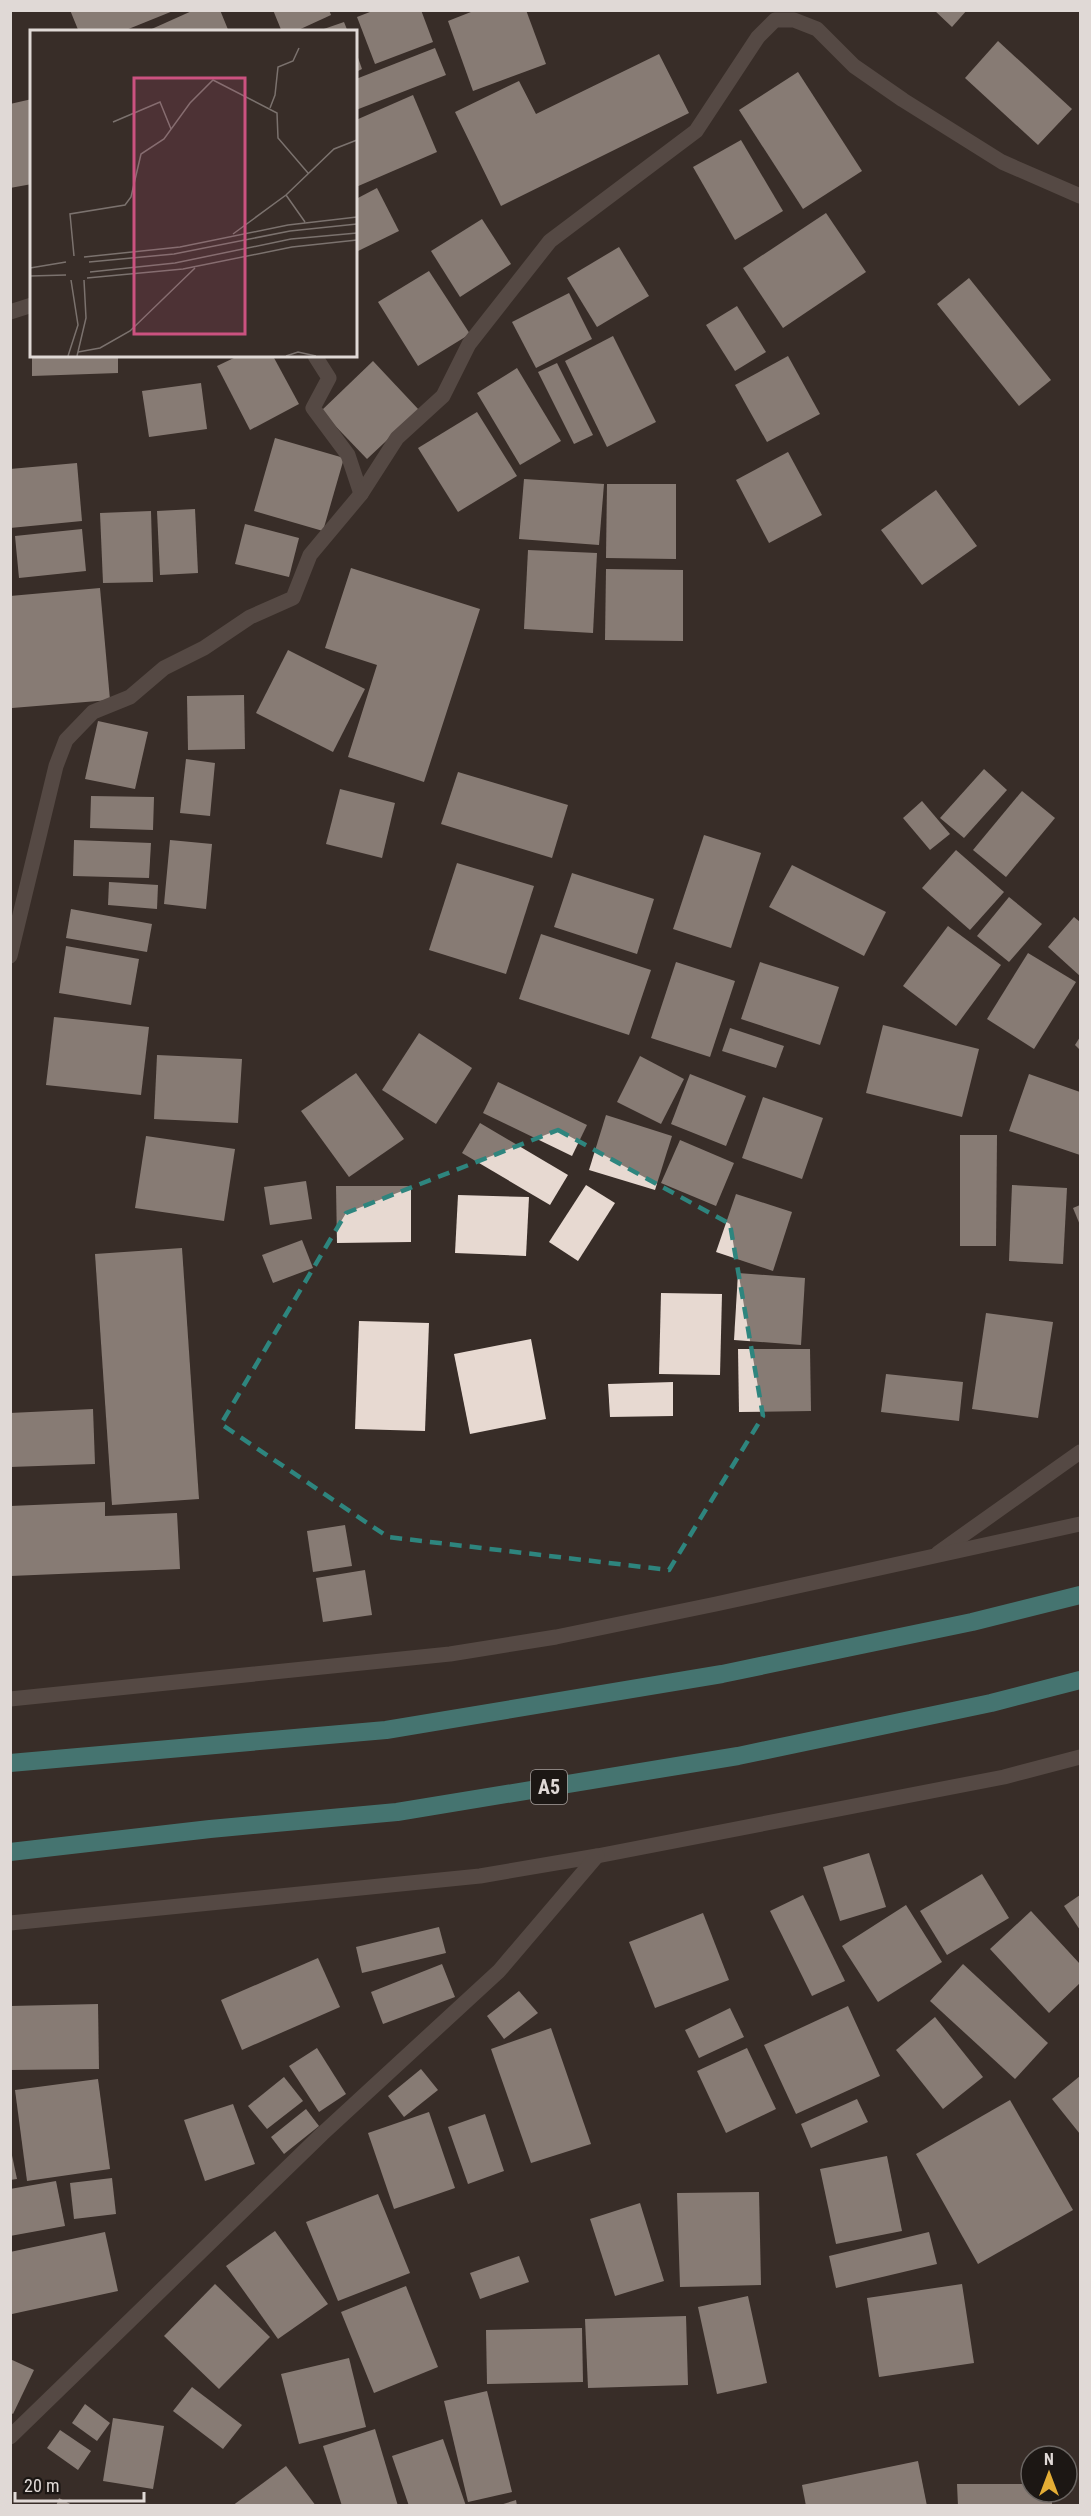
<svg xmlns="http://www.w3.org/2000/svg" width="1091" height="2516" viewBox="0 0 1091 2516" font-family="'Roboto Condensed',sans-serif">
  <style>
    .building { fill: #e7d9d1 }
    .lines { fill: none; stroke-linecap: round; stroke-linejoin: round }
    .minor { stroke: #786b66; stroke-width: 15 }
    .highway { stroke: #55cbc7; stroke-width: 18 }
    .marked { fill: none; stroke: #2e857e; stroke-width: 4.5; stroke-dasharray: 12 8; stroke-linejoin: round }
    .labels { text-anchor: middle; stroke-width: 6; stroke-linejoin: round; paint-order: stroke }
    .shield { fill: #1c1714; stroke: #a59f9c; stroke-width: 1.5 }
    .shield-label { font-size: 20px; font-weight: bold; fill: #e0d9d6 }
    .inset-road { fill: none; stroke: #7b726e; stroke-width: 1.5 }
    .view { fill: #cb5280; fill-opacity: 0.15; stroke: #cb5280; stroke-width: 3 }
    .inset-edge { fill: none; stroke: #e0d9d6; stroke-width: 3 }
  </style>
  <rect width="100%" height="100%" fill="#382d28"/>
  <g class="building">
    <path d="M70 10H173V11L121 32H79Z"/>
    <path d="M194 10H220L229 32H145Z"/>
    <path d="M273 10H329L331 15 294 32H282Z"/>
    <path d="M375 10H421L433 42 375 64 357 17Z"/>
    <path d="M476 10H526L546 64 473 91 448 21Z"/>
    <path d="M934 10H967L952 27Z"/>
    <path d="M344 22 348 32H318V31Z"/>
    <path d="M998 41 1072 109 1038 145 965 78Z"/>
    <path d="M435 48 446 75 356 110V79Z"/>
    <path d="M356 52 362 69 356 72Z"/>
    <path d="M659 54 689 113 501 206 455 112 519 81 536 114Z"/>
    <path d="M798 72 862 171 803 209 739 110Z"/>
    <path d="M413 95 437 152 356 187V120Z"/>
    <path d="M32 99V184L10 188V104Z"/>
    <path d="M741 140 783 211 735 240 693 167Z"/>
    <path d="M377 188 399 231 356 252V199Z"/>
    <path d="M826 213 866 272 783 328 743 268Z"/>
    <path d="M482 219 511 264 460 297 431 251Z"/>
    <path d="M619 247 649 296 597 327 567 278Z"/>
    <path d="M429 271 470 334 418 366 378 302Z"/>
    <path d="M969 278 1051 380 1019 406 937 304Z"/>
    <path d="M569 293 592 339 536 368 512 322Z"/>
    <path d="M737 306 766 352 735 371 706 325Z"/>
    <path d="M613 336 656 422 607 447 565 361Z"/>
    <path d="M32 356H118V373L32 376Z"/>
    <path d="M238 356H273L299 404 250 430 217 366Z"/>
    <path d="M788 356 820 414 767 442 735 385Z"/>
    <path d="M373 361 419 410 367 459 321 411Z"/>
    <path d="M557 363 593 435 574 444 538 372Z"/>
    <path d="M517 368 561 441 520 465 477 393Z"/>
    <path d="M201 383 207 429 149 437 142 391Z"/>
    <path d="M477 412 517 476 458 512 418 448Z"/>
    <path d="M275 438 344 458 323 531 254 511Z"/>
    <path d="M788 452 822 515 769 543 736 480Z"/>
    <path d="M77 463 82 521 10 528V469Z"/>
    <path d="M524 479 604 484 599 545 519 539Z"/>
    <path d="M607 484H676V559L606 558Z"/>
    <path d="M936 490 977 546 922 585 881 530Z"/>
    <path d="M195 509 198 573 160 575 157 511Z"/>
    <path d="M151 511 153 582 103 583 100 513Z"/>
    <path d="M245 524 299 538 289 577 235 564Z"/>
    <path d="M82 529 86 571 19 578 15 536Z"/>
    <path d="M528 550 597 553 593 633 524 629Z"/>
    <path d="M351 568 480 609 424 782 348 757 377 665 325 648Z"/>
    <path d="M606 569 683 570V641L605 640Z"/>
    <path d="M100 588 110 700 12 708 10 596Z"/>
    <path d="M288 650 365 689 333 752 256 713Z"/>
    <path d="M244 695 245 749 188 750 187 696Z"/>
    <path d="M98 721 148 732 135 789 85 779Z"/>
    <path d="M186 759 215 763 210 816 180 813Z"/>
    <path d="M984 769 1007 790 964 838 940 818Z"/>
    <path d="M458 772 568 805 552 858 441 824Z"/>
    <path d="M340 789 395 803 382 858 326 844Z"/>
    <path d="M1022 791 1055 818 1006 877 973 850Z"/>
    <path d="M91 796 154 797 153 830 90 828Z"/>
    <path d="M922 801 950 834 930 850 903 818Z"/>
    <path d="M704 835 761 853 731 948 673 929Z"/>
    <path d="M74 840 151 843 149 878 73 876Z"/>
    <path d="M170 840 212 844 206 909 164 904Z"/>
    <path d="M956 850 1004 892 970 930 922 888Z"/>
    <path d="M457 863 534 886 506 974 429 950Z"/>
    <path d="M792 865 886 912 864 956 769 907Z"/>
    <path d="M572 873 654 899 637 954 554 927Z"/>
    <path d="M109 882 158 885 157 909 108 905Z"/>
    <path d="M1009 897 1042 924 1009 962 977 936Z"/>
    <path d="M71 909 152 924 147 952 66 938Z"/>
    <path d="M1074 917 1080 922V976L1048 947Z"/>
    <path d="M948 926 1001 965 956 1026 903 986Z"/>
    <path d="M541 934 651 970 629 1035 519 999Z"/>
    <path d="M66 946 139 959 131 1005 59 993Z"/>
    <path d="M1028 953 1076 982 1034 1049 987 1019Z"/>
    <path d="M676 962 735 981 710 1057 651 1038Z"/>
    <path d="M760 962 839 987 820 1045 741 1019Z"/>
    <path d="M54 1017 149 1027 141 1095 46 1085Z"/>
    <path d="M883 1025 979 1049 962 1117 866 1093Z"/>
    <path d="M730 1028 784 1046 776 1068 722 1051Z"/>
    <path d="M419 1033 472 1068 436 1124 382 1090Z"/>
    <path d="M1080 1037V1050L1075 1045Z"/>
    <path d="M157 1055 242 1059 238 1123 154 1119Z"/>
    <path d="M640 1056 684 1079 661 1124 617 1102Z"/>
    <path d="M356 1073 404 1139 349 1177 301 1111Z"/>
    <path d="M690 1074 746 1096 726 1146 671 1124Z"/>
    <path d="M1029 1074 1080 1092V1155L1009 1131Z"/>
    <path d="M498 1082 587 1125 572 1156 483 1113Z"/>
    <path d="M763 1097 823 1118 802 1179 742 1158Z"/>
    <path d="M606 1115 672 1136 655 1190 589 1170Z"/>
    <path d="M480 1123 568 1175 550 1205 462 1153Z"/>
    <path d="M960 1135H997L996 1246H960Z"/>
    <path d="M146 1136 235 1149 224 1221 135 1208Z"/>
    <path d="M680 1140 734 1163 716 1206 661 1183Z"/>
    <path d="M306 1181 312 1219 270 1225 264 1187Z"/>
    <path d="M586 1185 615 1203 578 1261 549 1242Z"/>
    <path d="M1012 1185 1067 1188 1063 1264 1009 1261Z"/>
    <path d="M336 1186H411V1242L337 1243Z"/>
    <path d="M736 1194 792 1212 773 1271 716 1252Z"/>
    <path d="M458 1195 529 1197 526 1256 455 1253Z"/>
    <path d="M1080 1205V1225L1073 1208Z"/>
    <path d="M302 1240 313 1268 273 1283 262 1255Z"/>
    <path d="M182 1248 199 1499 112 1505 95 1254Z"/>
    <path d="M738 1273 805 1278 801 1345 734 1340Z"/>
    <path d="M661 1293 722 1294 720 1375 659 1374Z"/>
    <path d="M986 1313 1053 1322 1038 1418 972 1409Z"/>
    <path d="M359 1321 429 1323 425 1431 355 1429Z"/>
    <path d="M531 1339 546 1419 470 1434 454 1354Z"/>
    <path d="M738 1349H810L811 1411 739 1412Z"/>
    <path d="M886 1374 963 1382 959 1421 881 1412Z"/>
    <path d="M673 1382V1416L610 1417 608 1384Z"/>
    <path d="M93 1409 95 1464 10 1467V1413Z"/>
    <path d="M105 1502V1516L177 1513 180 1569 10 1576V1506Z"/>
    <path d="M345 1525 352 1566 313 1572 307 1531Z"/>
    <path d="M365 1570 372 1615 323 1622 316 1578Z"/>
    <path d="M869 1853 886 1907 840 1921 823 1867Z"/>
    <path d="M982 1874 1009 1918 947 1955 920 1911Z"/>
    <path d="M803 1895 845 1981 812 1996 770 1911Z"/>
    <path d="M1080 1895V1930L1064 1906Z"/>
    <path d="M906 1905 942 1962 878 2002 842 1946Z"/>
    <path d="M1031 1911 1080 1964V1983L1049 2013 990 1949Z"/>
    <path d="M703 1913 729 1980 655 2008 629 1942Z"/>
    <path d="M439 1927 446 1953 362 1973 356 1947Z"/>
    <path d="M318 1958 340 2007 242 2050 221 2000Z"/>
    <path d="M442 1964 455 1997 383 2024 371 1992Z"/>
    <path d="M963 1964 1048 2043 1015 2079 930 2001Z"/>
    <path d="M519 1991 538 2013 504 2039 487 2016Z"/>
    <path d="M98 2004 99 2069 10 2070V2006Z"/>
    <path d="M848 2006 880 2076 796 2114 764 2045Z"/>
    <path d="M730 2008 744 2037 699 2058 685 2030Z"/>
    <path d="M935 2017 983 2077 943 2109 896 2050Z"/>
    <path d="M551 2028 591 2144 531 2163 491 2049Z"/>
    <path d="M317 2048 346 2094 319 2112 289 2066Z"/>
    <path d="M747 2048 776 2109 726 2133 697 2071Z"/>
    <path d="M421 2069 438 2090 404 2117 388 2096Z"/>
    <path d="M1080 2076V2134L1052 2099Z"/>
    <path d="M284 2077 303 2101 267 2129 248 2106Z"/>
    <path d="M98 2079 110 2169 27 2181 15 2090Z"/>
    <path d="M857 2099 868 2122 811 2148 801 2124Z"/>
    <path d="M1010 2100 1073 2210 978 2264 916 2154Z"/>
    <path d="M233 2104 255 2164 205 2181 184 2120Z"/>
    <path d="M306 2109 319 2126 284 2154 271 2137Z"/>
    <path d="M429 2112 455 2188 394 2209 368 2133Z"/>
    <path d="M485 2114 504 2171 468 2184 448 2127Z"/>
    <path d="M10 2146 17 2179 10 2180Z"/>
    <path d="M887 2156 902 2231 836 2244 820 2169Z"/>
    <path d="M112 2178 116 2214 74 2219 70 2183Z"/>
    <path d="M56 2181 65 2226 10 2236V2189Z"/>
    <path d="M759 2192 761 2285 680 2287 677 2193Z"/>
    <path d="M378 2194 410 2273 338 2301 306 2222Z"/>
    <path d="M640 2203 664 2281 615 2296 590 2219Z"/>
    <path d="M275 2231 328 2304 278 2339 226 2266Z"/>
    <path d="M105 2232 118 2291 12 2314 10 2252Z"/>
    <path d="M929 2232 937 2264 836 2288 829 2256Z"/>
    <path d="M519 2256 529 2282 480 2299 470 2273Z"/>
    <path d="M215 2284 270 2337 219 2389 164 2336Z"/>
    <path d="M962 2284 974 2363 879 2377 867 2298Z"/>
    <path d="M406 2286 438 2367 374 2393 341 2312Z"/>
    <path d="M748 2296 767 2383 717 2394 698 2307Z"/>
    <path d="M686 2316 688 2385 588 2388 585 2319Z"/>
    <path d="M582 2328 583 2382 487 2384 486 2330Z"/>
    <path d="M349 2358 366 2427 299 2444 281 2374Z"/>
    <path d="M10 2359 34 2370 13 2414 10 2412Z"/>
    <path d="M192 2387 242 2425 223 2449 173 2411Z"/>
    <path d="M487 2391 512 2492 468 2502 444 2401Z"/>
    <path d="M85 2404 110 2423 97 2441 72 2423Z"/>
    <path d="M113 2418 164 2426 153 2489 103 2481Z"/>
    <path d="M375 2429 398 2506H342L323 2446Z"/>
    <path d="M60 2430 91 2451 78 2470 47 2448Z"/>
    <path d="M443 2439 466 2506H409L392 2456Z"/>
    <path d="M918 2461 927 2506H806L802 2485Z"/>
    <path d="M286 2466 316 2506H232Z"/>
    <path d="M957 2484H1031V2492H1052V2506H958Z"/>
    <path d="M59 2498 74 2506H56Z"/>
    <path d="M516 2500 517 2506H501L500 2505Z"/>
  </g>
  <g class="lines">
    <g class="minor">
      <path d="M10 312 32 305"/>
      <path d="M315 356 329 378 313 408 348 455 361 494"/>
      <path d="M10 956 56 766 66 740 93 712 130 697 164 668 204 648 250 617 293 598 310 555 361 494 397 438 443 396 469 344 550 241 696 131 758 37 775 20H794L817 29 854 66 903 100 1002 162 1080 196"/>
      <path d="M938 1553 1080 1452"/>
      <path d="M10 1699 450 1654 556 1637 716 1604 1080 1524"/>
      <path d="M10 1923 480 1876 597 1856 1004 1777 1080 1757"/>
      <path d="M10 2437 322 2134 499 1971 597 1856"/>
    </g>
    <g class="highway">
      <path d="M10 1763 386 1730 722 1674 972 1622 1080 1595"/>
      <path d="M10 1852 210 1829 397 1812 738 1756 991 1703 1080 1680"/>
    </g>
  </g>
  <path d="M0 0H1091V2516H0ZM558 1130 730 1224 763 1416 669 1570 388 1537 221 1424 346 1213Z" fill="#382d28" fill-opacity=".55" fill-rule="evenodd"/>
  <path class="marked" d="M558 1130 730 1224 763 1416 669 1570 388 1537 221 1424 346 1213Z"/>
  <g class="labels">
    <rect class="shield" x="531" y="1770" width="36" height="34" rx="4.5"/>
    <g class="shield-label">
      <text x="549" y="1794">A5</text>
    </g>
  </g>
  <g transform="translate(30 30)">
    <rect width="327" height="327" fill="#382d28"/>
    <path class="inset-road" d="M240 78 245 65 248 37 263 31 269 18M83 92 130 72 141 99M256 165 275 192M203 204 256 165 304 119 327 110M44 226 40 184 95 175 101 167 111 124 134 109 160 73 183 50 247 83 248 108 278 143M54 227 150 217 258 195 327 187M59 232 144 224 260 201 327 194M0 238 36 232M60 242 145 233 261 209 327 203M0 246 36 245M57 248 153 239 262 217 327 210M48 322 70 318 100 301 165 238M38 326 48 295 41 250M47 326 56 288 54 250M256 326 268 322 286 326"/>
    <path class="view" d="M104 48H215V304H104Z"/>
    <rect width="327" height="327" class="inset-edge"/>
  </g>
  <rect width="1091" height="2516" fill="none" stroke="#e0d9d6" stroke-width="24"/>
  <g transform="translate(1049 2474)"><circle r="28" fill="#1c1714" stroke="#6a6562" stroke-width="1.5"/>
  <path d="M0-4.5L10 22L0 15L-10 22Z" fill="#e4ad35"/>
  <text y="-9" font-size="16" font-weight="bold" text-anchor="middle" fill="#e0d9d6">N</text>
  </g>
  <path d="M15 2492v9h129v-9" fill="none" stroke="#e0d9d6" stroke-width="3"/>
  <text x="24" y="2492" font-size="18" fill="#e0d9d6" stroke="#1c1714" stroke-width="4.5" paint-order="stroke">20 m</text>
</svg>
